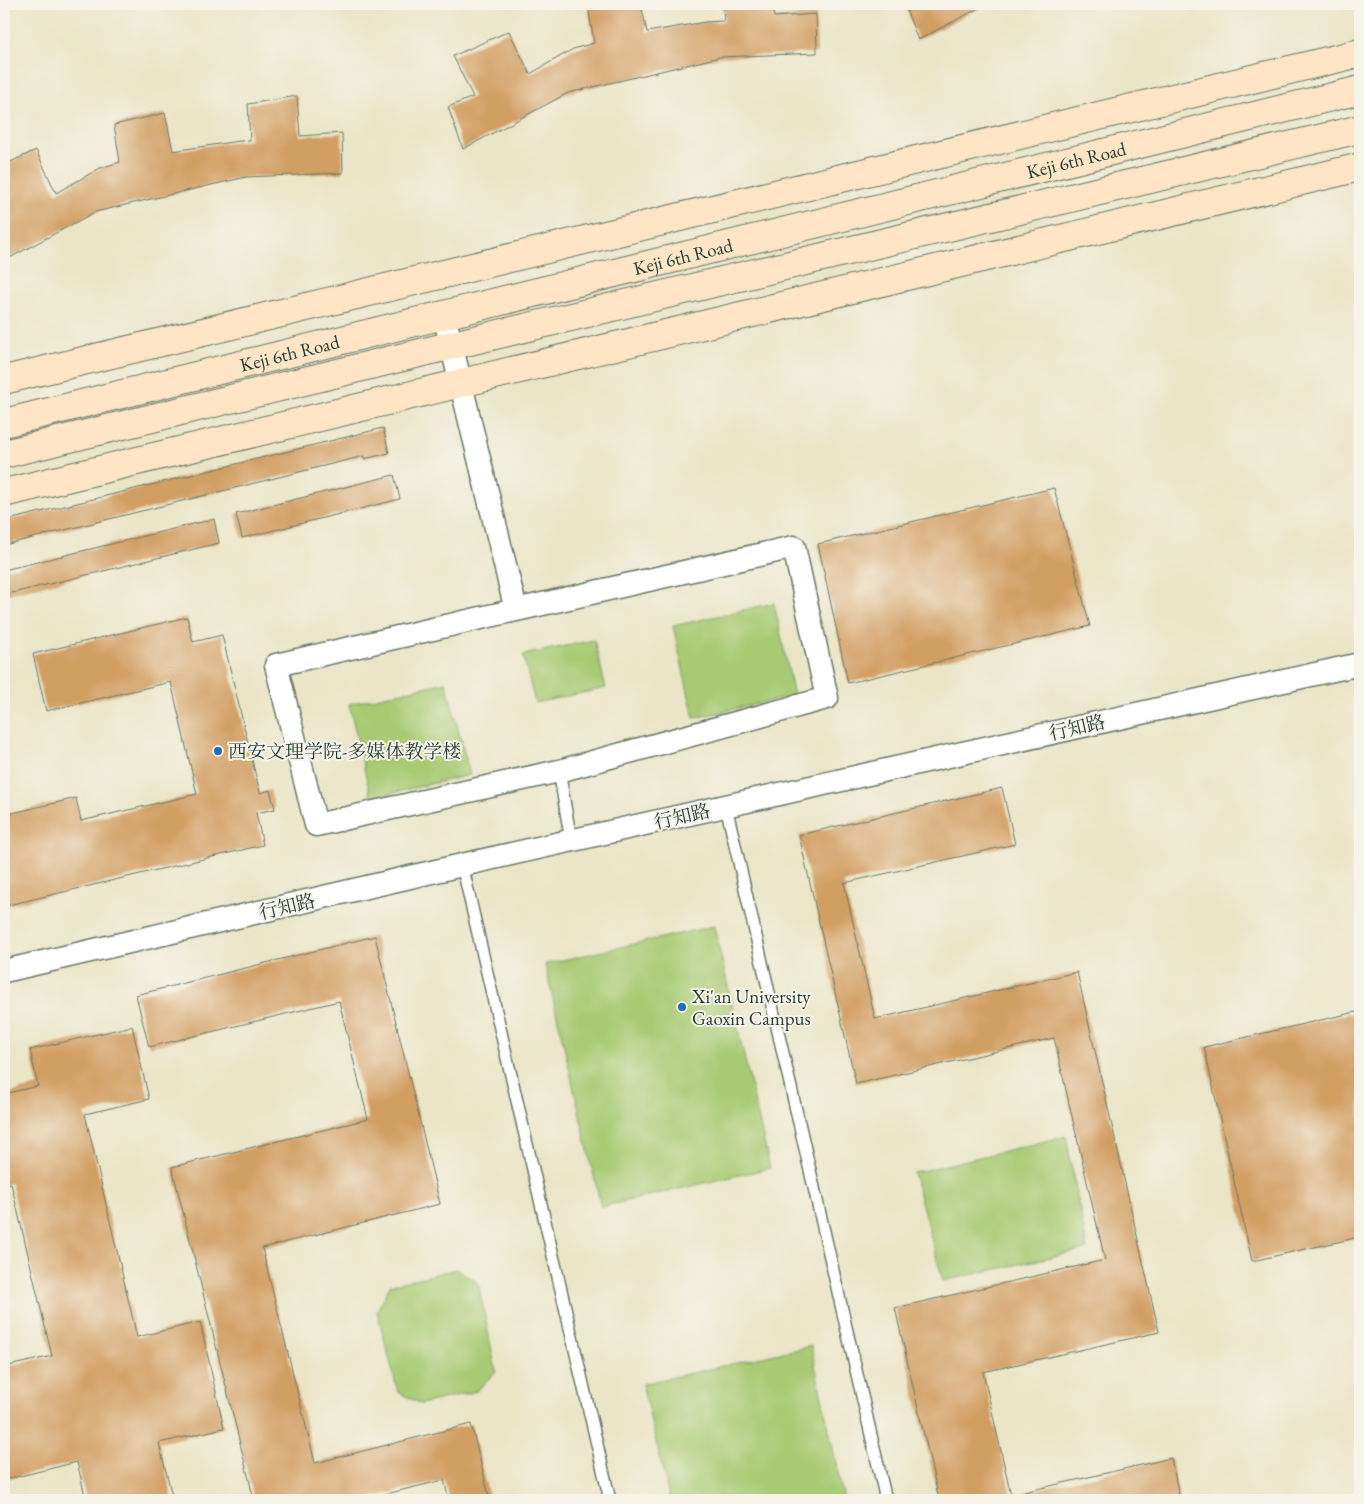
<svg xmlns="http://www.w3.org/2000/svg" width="1364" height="1504" viewBox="0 0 1364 1504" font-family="'EB Garamond','Noto Serif SC',serif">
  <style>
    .green { fill: #a7ca72; stroke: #638453 }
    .building { fill: #d29f64 }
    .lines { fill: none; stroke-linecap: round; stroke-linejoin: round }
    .lane-casing { stroke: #667867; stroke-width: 14 }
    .street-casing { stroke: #667867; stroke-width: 25 }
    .secondary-casing { stroke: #667867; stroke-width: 30 }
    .lane { stroke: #fff; stroke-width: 11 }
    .street { stroke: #fff; stroke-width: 22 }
    .secondary { stroke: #fde5c5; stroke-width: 28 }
    .poi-dot { fill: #1f6fb2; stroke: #f7f3e8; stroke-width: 2 }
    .labels { text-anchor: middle; stroke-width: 4; stroke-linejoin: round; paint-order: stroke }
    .street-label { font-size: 19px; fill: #1f3d34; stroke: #f7f3e8 }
    .poi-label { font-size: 19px; fill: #1f3d34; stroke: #f7f3e8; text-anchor: start }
  </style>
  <rect width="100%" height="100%" fill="#f7f3e8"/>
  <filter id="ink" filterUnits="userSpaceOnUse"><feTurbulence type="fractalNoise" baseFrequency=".02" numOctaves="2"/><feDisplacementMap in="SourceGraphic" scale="10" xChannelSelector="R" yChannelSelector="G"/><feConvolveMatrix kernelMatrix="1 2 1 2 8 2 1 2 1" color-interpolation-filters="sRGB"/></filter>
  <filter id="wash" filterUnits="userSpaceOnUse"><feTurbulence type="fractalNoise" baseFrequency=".0096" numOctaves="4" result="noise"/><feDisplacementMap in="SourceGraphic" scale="20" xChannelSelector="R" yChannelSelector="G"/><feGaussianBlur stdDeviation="1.12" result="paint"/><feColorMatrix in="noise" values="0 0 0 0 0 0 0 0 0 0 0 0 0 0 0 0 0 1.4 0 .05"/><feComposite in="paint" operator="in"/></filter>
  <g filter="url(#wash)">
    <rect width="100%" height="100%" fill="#eae5c7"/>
    <g class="green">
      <path d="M774 603 794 696 694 718 673 626Z"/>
      <path d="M594 640 606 688 535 703 523 655Z"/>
      <path d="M446 682 470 775 371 798 349 704Z"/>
      <path d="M714 926 770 1168 601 1207 545 964Z"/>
      <path d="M1066 1136 1087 1249 943 1281 913 1173Z"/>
      <path d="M456 1269 478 1282 496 1371 477 1391 421 1404 398 1392 377 1311 390 1285Z"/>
      <path d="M811 1346 844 1500H670L642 1384Z"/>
    </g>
    <g id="blocks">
      <g class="building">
        <path d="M597 4H641L647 32 705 22 724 21 723 4H773L774 17 816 14 817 53 720 57 568 93 463 149 448 107 473 97 453 56 509 31 530 74 573 49 594 43 588 6Z"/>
        <path d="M904 4H987L918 40Z"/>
        <path d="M297 96 300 136 342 133 343 173 246 177 95 212 4 261V165L36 150 56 193 100 168 120 162 114 125 165 113 173 151 232 142 250 140 248 104Z"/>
        <path d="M383 428 389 453 364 459V456L4 545V521Z"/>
        <path d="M394 475 400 499 242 538 236 514Z"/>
        <path d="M1054 488 1090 626 848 683 818 544Z"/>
        <path d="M214 519 219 543 4 595V570Z"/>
        <path d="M187 617 193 642 222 635 260 793 270 790 275 809 256 813 263 845 4 906V815L76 798 81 821 197 794 171 682 46 711 33 654Z"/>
        <path d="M1002 788 1015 844 844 883 875 1019 1077 972 1159 1332 983 1372 1011 1495 1171 1458 1180 1500H939L895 1308 1105 1260 1054 1038 856 1084 799 835Z"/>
        <path d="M375 936 440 1204 262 1248 315 1463 471 1424 490 1500H449L444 1480 361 1500H254L172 1167 368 1119 339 1001 149 1047 136 995Z"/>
        <path d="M1360 1011V1237L1252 1261 1204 1047Z"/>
        <path d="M132 1026 149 1099 85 1114 137 1337 200 1322 224 1428 159 1443 173 1500H86L77 1462 4 1480V1367L52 1356 11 1183 4 1185V1094L38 1086 30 1050Z"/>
      </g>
    </g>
  </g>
  <g filter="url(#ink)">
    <use href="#blocks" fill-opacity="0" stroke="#667867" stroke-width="1"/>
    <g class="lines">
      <defs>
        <g id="lane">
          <path d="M559 771 571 841"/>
          <path d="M726 806 886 1500"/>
          <path d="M462 865 610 1500"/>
        </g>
        <g id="street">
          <path d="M444 315 516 610 276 665 316 825 559 771 827 698 794 547 516 610"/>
          <path d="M4 971 462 865 1360 664"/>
        </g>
        <g id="secondary">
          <path d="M4 380 1360 53"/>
          <path id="s1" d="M4 423 1360 90"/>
          <path d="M4 454 453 345 1360 129"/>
          <path d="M4 493 1360 167"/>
        </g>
      </defs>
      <use href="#lane" class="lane-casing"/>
      <use href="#street" class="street-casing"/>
      <use href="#secondary" class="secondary-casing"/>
      <use href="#lane" class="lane"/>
      <use href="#street" class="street"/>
      <use href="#secondary" class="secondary"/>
    </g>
  </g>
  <g class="poi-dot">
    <circle cx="218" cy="751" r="5"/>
    <circle cx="682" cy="1007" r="5"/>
  </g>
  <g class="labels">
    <g class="street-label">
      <text dy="7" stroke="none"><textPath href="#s1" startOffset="1104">Keji 6th Road</textPath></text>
      <text dy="7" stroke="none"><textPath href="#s1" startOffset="699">Keji 6th Road</textPath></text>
      <text dy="7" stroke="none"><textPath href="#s1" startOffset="294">Keji 6th Road</textPath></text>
      <text transform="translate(1077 727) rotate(-13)" y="7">行知路</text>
      <text transform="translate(682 816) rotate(-13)" y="7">行知路</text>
      <text transform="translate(287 906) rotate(-13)" y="7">行知路</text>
    </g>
    <g class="poi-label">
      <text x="228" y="758">西安文理学院-多媒体教学楼</text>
      <text x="692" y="1003">Xi'an University<tspan x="692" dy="22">Gaoxin Campus</tspan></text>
    </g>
  </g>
  <rect width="1364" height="1504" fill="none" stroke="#f7f3e8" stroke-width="20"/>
</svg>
